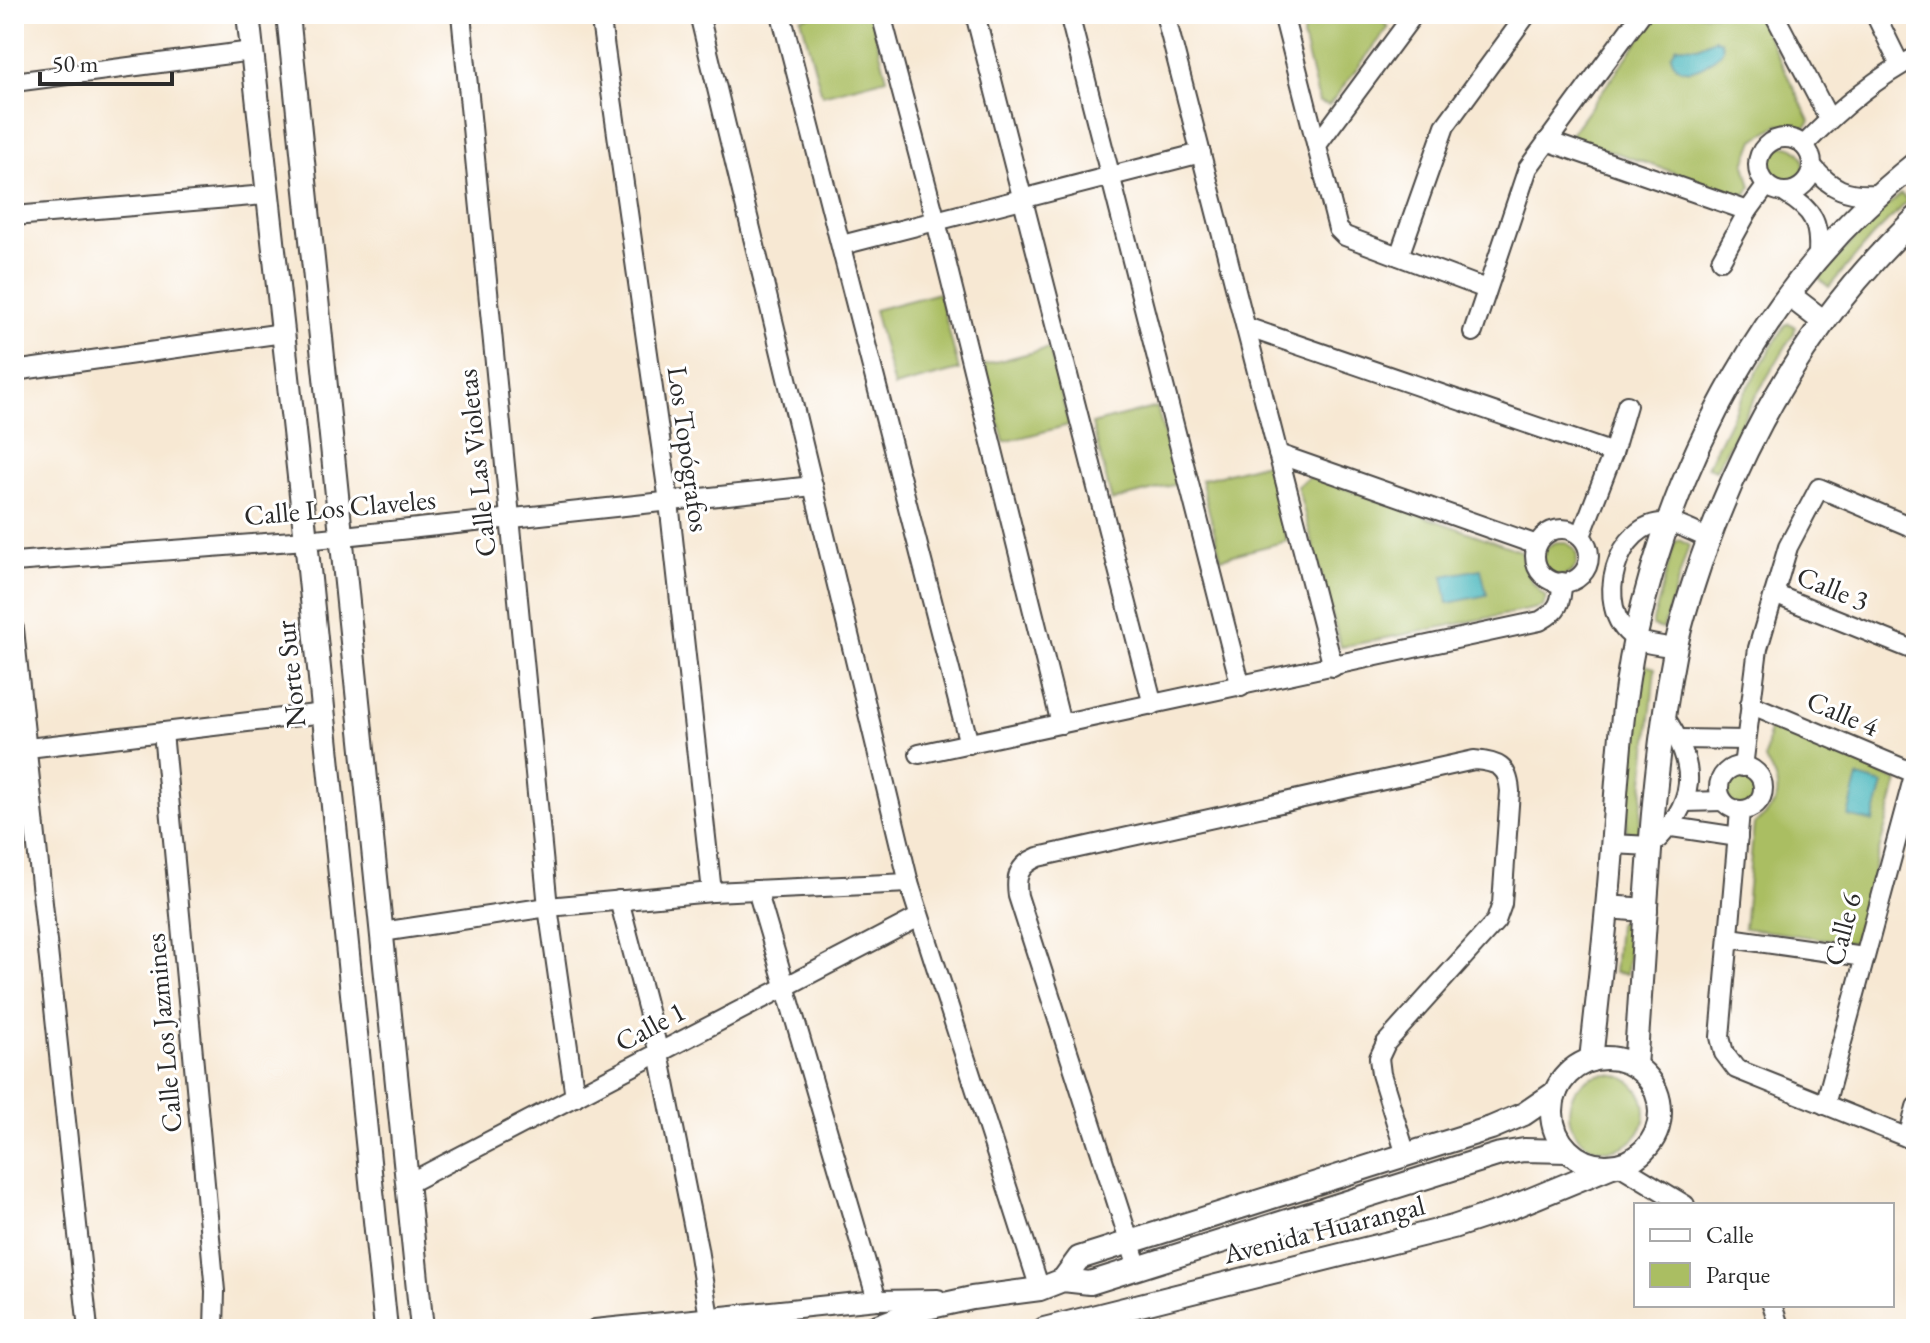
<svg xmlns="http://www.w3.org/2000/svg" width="1930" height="1343" viewBox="0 0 1930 1343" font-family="'EB Garamond',serif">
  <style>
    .green { fill: #aabe62; stroke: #6a7446; stroke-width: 2 }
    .water { fill: #45b5bb; stroke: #387073; stroke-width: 2 }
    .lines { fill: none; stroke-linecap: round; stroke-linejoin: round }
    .minor-casing { stroke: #4a4744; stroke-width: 22 }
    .tertiary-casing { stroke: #4a4744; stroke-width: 26 }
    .minor { stroke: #fff; stroke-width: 18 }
    .tertiary { stroke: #fff; stroke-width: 22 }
    .labels { text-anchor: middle; stroke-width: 6; stroke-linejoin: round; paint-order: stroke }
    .street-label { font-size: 28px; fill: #2b2b2b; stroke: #fff }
  </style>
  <rect width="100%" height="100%" fill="#fff"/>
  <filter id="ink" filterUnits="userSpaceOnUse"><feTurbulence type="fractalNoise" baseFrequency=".0125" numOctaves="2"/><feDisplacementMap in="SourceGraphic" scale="16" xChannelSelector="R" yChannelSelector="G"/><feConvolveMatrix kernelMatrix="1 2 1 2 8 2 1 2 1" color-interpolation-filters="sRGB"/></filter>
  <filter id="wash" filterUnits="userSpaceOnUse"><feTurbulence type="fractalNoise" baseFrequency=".006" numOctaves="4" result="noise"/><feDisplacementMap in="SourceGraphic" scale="32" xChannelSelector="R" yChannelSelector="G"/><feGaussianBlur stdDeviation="1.8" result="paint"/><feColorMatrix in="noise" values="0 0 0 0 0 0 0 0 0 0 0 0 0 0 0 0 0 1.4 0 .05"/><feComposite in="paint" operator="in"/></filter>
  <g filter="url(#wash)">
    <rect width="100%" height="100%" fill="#f7e8d3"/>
    <g class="green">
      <path d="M817 14H870L887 78 822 95 801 18Z"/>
      <path d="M1316 14H1372L1389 27 1329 105 1319 102 1303 37 1304 29Z"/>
      <path d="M1658 14H1757L1810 121 1804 129 1778 125 1754 140 1745 164 1751 187 1744 196 1569 137Z"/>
      <circle cx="1785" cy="165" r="19"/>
      <path d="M1901 194 1908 201 1871 238 1829 287 1819 279 1870 222Z"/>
      <path d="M939 293 959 370 894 387 874 310Z"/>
      <path d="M1789 323 1795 327 1794 333 1751 404 1716 470 1707 467 1739 402 1785 325Z"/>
      <path d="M1049 348 1069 425 1004 442 984 365Z"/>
      <path d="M1157 407 1177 484 1112 501 1092 424Z"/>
      <path d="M1266 463 1287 541 1221 558 1201 480Z"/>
      <path d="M1311 476 1521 551C1524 571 1531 583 1546 597L1543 607 1341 647 1297 486Z"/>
      <path d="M1679 540 1689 545 1663 629 1652 626 1653 621 1675 542Z"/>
      <circle cx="1560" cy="559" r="17"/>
      <path d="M1644 665 1655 668 1639 833 1626 831 1634 729Z"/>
      <path d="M1769 727 1898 781 1854 943 1744 928 1754 824C1782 804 1784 789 1765 760Z"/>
      <circle cx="1742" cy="789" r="17"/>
      <path d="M1622 921H1628L1631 926 1627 974 1614 973 1618 924Z"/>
      <circle cx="1607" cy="1112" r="38"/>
    </g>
    <g class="water">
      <path d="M1714 39 1721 41 1723 48C1713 65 1677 85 1671 55L1677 46 1698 47Z"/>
      <path d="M1481 569 1487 595 1448 603 1443 576Z"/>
      <path d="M1858 777 1883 784 1873 822 1848 816Z"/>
    </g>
  </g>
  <g filter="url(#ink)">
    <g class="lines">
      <defs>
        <g id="minor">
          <path d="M461 14 548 907 575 1097"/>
          <path d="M600 14 669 502 712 892"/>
          <path d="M699 14 909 883 1040 1289"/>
          <path d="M781 14 969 744"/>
          <path d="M881 14 936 221 1061 724"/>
          <path d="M975 14 1153 705"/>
          <path d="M1069 14 1241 687"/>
          <path d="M1165 14 1333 667"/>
          <path d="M1283 14 1338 229 1345 236 1486 289"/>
          <path d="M1774 14 1829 119"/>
          <path d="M1875 14 1900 65"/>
          <path d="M14 82 252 51"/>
          <circle cx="1785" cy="165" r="27"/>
          <path d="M1547 141 1748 211"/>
          <path d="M1317 145 1414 14"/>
          <path d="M1804 145C1836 112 1875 78 1916 57"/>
          <path d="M1813 167C1831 189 1847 196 1876 194"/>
          <path d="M1786 194C1813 210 1820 223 1818 255"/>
          <path d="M14 216 266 195"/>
          <path d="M842 245 1201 153"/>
          <path d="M1399 256 1445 126 1527 14"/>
          <path d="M1721 260 1748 211 1767 185"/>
          <path d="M1246 327 1613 453"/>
          <path d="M1473 332 1528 168 1641 14"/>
          <path d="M14 371 283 333"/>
          <path d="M1278 454 1537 545"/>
          <circle cx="1562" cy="556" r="27"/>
          <path d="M1581 536 1613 453 1627 405"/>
          <path d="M14 562 306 540 813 486"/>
          <path d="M1774 594 1916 651"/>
          <path d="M14 629 88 1329"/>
          <path d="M1675 648C1662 645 1643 645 1633 637 1592 609 1616 519 1668 523 1681 524 1697 534 1709 539"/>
          <path d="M1750 704 1914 773"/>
          <path d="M163 732 215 1291 214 1329"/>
          <path d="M1680 739 1746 740"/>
          <path d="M28 748 324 713"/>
          <path d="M919 754 1540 621C1558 611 1562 603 1562 582"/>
          <circle cx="1741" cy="788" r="22"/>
          <path d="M1743 767 1758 648 1788 547 1819 488 1916 529"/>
          <path d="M1685 802 1723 801"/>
          <path d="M1740 811 1720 1037 1724 1053 1736 1069 1916 1141"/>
          <path d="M1672 827 1738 837"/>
          <path d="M1612 844 1651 846C1697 803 1699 767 1664 716"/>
          <path d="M757 890 877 1300"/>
          <path d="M619 900 659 1053 698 1249 709 1318"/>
          <path d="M382 932 548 907 712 892 909 883"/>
          <path d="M1730 938 1864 957"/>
          <path d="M1825 1105 1916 768"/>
          <path d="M1908 1138 1916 1107"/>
          <path d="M1619 1165 1685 1205"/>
          <path d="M407 1184 919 917"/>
          <path d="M1138 1268 1018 896C1015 876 1019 865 1038 857L1474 760C1498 762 1508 766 1510 791L1502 904 1496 921 1386 1043 1379 1058 1381 1074 1406 1155"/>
          <path d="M1772 1305 1780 1329"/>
          <path d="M595 1329 877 1300 938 1299"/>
        </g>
        <g id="tertiary">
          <path d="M248 14 306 540 386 1329"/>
          <path d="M288 14 422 1329"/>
          <path d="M1789 295 1824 322"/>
          <path d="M1607 907 1646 910"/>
          <circle cx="1606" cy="1112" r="54"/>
          <path d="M1591 1060C1598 994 1606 928 1611 861 1617 787 1620 711 1635 639 1674 457 1770 278 1916 163"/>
          <path d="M1635 1066C1646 930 1649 785 1675 651 1681 619 1692 588 1702 558 1747 430 1816 312 1916 218"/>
          <path d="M1063 1280 1079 1258 1491 1128 1524 1114 1556 1092"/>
          <path d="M870 1329 922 1309 972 1298 1040 1289 1063 1280 1090 1283 1500 1154 1524 1150 1568 1151"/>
          <path d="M1044 1329 1453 1227 1510 1208 1612 1166"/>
        </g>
      </defs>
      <use href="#minor" class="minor-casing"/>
      <use href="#tertiary" class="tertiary-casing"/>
      <use href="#minor" class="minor"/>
      <use href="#tertiary" class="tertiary"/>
    </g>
  </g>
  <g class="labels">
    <g class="street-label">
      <text transform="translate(689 449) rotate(82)" y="10">Los Topógrafos</text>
      <text transform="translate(476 463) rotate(-96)" y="10">Calle Las Violetas</text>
      <text transform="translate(340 507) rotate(-5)" y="10">Calle Los Claveles</text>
      <text transform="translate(1833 588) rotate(22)" y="10">Calle 3</text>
      <text transform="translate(290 674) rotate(-96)" y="10">Norte Sur</text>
      <text transform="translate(1843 713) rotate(23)" y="10">Calle 4</text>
      <text transform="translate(1842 929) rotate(-75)" y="10">Calle 6</text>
      <text transform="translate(650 1026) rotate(-28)" y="10">Calle 1</text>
      <text transform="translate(163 1033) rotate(-95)" y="10">Calle Los Jazmines</text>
      <text transform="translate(1324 1229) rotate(-14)" y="10">Avenida Huarangal</text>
    </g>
  </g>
  <rect width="1930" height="1343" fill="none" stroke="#fff" stroke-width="48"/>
  <rect x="1634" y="1203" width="260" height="104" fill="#ffffff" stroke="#aaaaaa" stroke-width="2"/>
  <rect x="1650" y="1229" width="40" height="12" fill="#ffffff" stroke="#aaaaaa" stroke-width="2"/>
  <text x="1706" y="1243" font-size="24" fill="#2b2b2b">Calle</text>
  <rect x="1650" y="1263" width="40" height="24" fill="#aabe62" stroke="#aaaaaa" stroke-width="2"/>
  <text x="1706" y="1283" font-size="24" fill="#2b2b2b">Parque</text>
  <path d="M40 72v12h132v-12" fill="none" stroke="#2b2b2b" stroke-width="4"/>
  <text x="52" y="72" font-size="24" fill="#2b2b2b" stroke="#ffffff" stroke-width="6" paint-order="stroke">50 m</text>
</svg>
